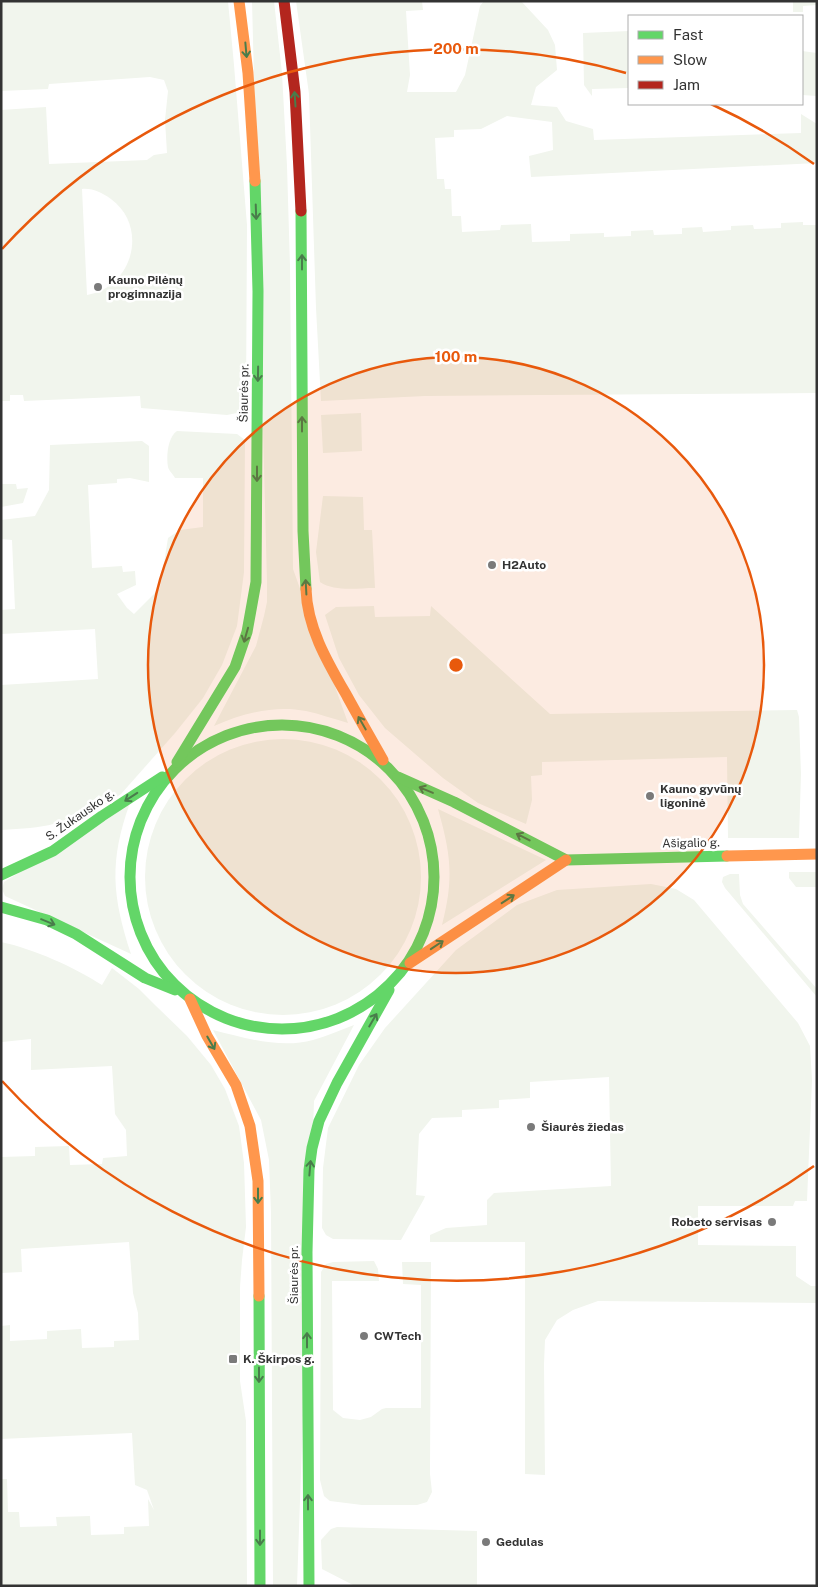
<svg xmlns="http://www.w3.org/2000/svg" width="818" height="1587" viewBox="0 0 818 1587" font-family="'Public Sans',sans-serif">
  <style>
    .green { fill: #f1f5ed; fill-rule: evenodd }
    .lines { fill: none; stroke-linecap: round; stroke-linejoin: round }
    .fast { stroke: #63d668; stroke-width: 11 }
    .slow { stroke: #ff974d; stroke-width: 11 }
    .jam { stroke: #b3261e; stroke-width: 11 }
    .oneway { stroke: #497c4b }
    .ring { fill: none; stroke: #e8590c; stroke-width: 2.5 }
    .poi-dot { fill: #7a7a7a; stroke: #fff; stroke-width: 2 }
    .labels { text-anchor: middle; stroke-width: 5; stroke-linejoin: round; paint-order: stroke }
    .poi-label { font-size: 12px; font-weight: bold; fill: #333; stroke: #fff; text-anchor: start }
    .street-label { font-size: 12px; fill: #333; stroke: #fff }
    .centre { fill: #e8590c; stroke: #fff; stroke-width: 2.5 }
    .ring-label { font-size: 15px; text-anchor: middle; font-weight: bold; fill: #e8590c; stroke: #fff; stroke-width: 5; stroke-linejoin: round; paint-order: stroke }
  </style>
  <rect width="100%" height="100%" fill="#fff"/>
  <g class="green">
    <path d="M1 1H228L234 65 247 225 246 404 237 413 227 415 141 408 140 396 24 401 23 395H10V401H1V110L46 107 49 164 147 160 154 155 167 153 165 120 168 91 164 80 150 77 49 84 48 89 1 91ZM82 189C93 188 102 193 111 199 149 227 133 287 87 295Z"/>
    <path d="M252 1H274L282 73 287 166 290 266 293 569 348 723C334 719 320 714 306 711 275 705 243 713 214 726L256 646 264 616 267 602V582Z"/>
    <path d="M296 1H422L423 10 406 11 410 75 407 92H456L465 75 480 6 484 1H521L548 30 555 45 557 70 536 87 531 105 557 107 566 121 593 129 594 140 801 133V114L817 124V163L531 177 529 156 553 150 552 122 507 116 481 129 454 130V137L435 138 437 179H444L445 189H451L452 216H461L462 232 500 230 501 225 531 224 532 242 570 241V234L604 233V237L631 236V231L653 230 654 235 682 234V228L702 227 703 232 731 230V226L753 225 754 229 781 228V223L803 222V225H817V393L425 396 321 401 316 308 309 94Z"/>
    <path d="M793 1H817V5L803 6V12H793Z"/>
    <path d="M629 31V88L592 89V96L584 85 583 33Z"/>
    <path d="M802 51 817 53V96L802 95Z"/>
    <path d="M361 413 362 451 323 453 321 415Z"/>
    <path d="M177 431 237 434 245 440 244 572 237 626 222 665 203 698 175 733 121 794 106 804 99 795C67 828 44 827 1 830V685L98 679 95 629 1 634V610L15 609 12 540 1 539V520L35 516 49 490 50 445 142 441 149 446V482L130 478 117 479V483L88 485 92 568 122 566 123 572 135 571 136 585 117 594 127 608 134 614 160 588 168 538 180 530 203 527V478H175C173 474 169 471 168 467 166 456 168 437 177 431Z"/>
    <path d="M1 484H16L17 489 28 488 23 503 1 507Z"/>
    <path d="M323 496 363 497 364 530H372L375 588C357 588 335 592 320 582L316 552Z"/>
    <path d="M374 606 375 617 430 616 431 606 550 714 797 710 799 717 801 774 799 838H728L727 757 542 762V775L531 776 532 800 526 824 478 803 443 778 385 728 359 695 339 658 325 615 336 607Z"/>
    <circle cx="283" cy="877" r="138"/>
    <path d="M130 803C109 861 112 896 131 954L5 896 2 889 4 882Z"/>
    <path d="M438 809 546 860 442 925C454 878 451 855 438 809Z"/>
    <path d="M789 872H817V887H796L789 878Z"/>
    <path d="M730 874H739L740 895 743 904 817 989V997L725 888 722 882 723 877Z"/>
    <path d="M651 884 676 889 694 900 798 1023 810 1046 812 1080 807 1201H795L793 1206H698V1245L796 1246V1276L811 1286H817V1303L598 1301 573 1310 557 1320 545 1340 544 1364 545 1475 525 1474V1242H430V1235L446 1228 487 1225V1200L494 1193 611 1186 609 1077 530 1082V1098L499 1100V1108L462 1110V1117L432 1118 419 1134 416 1195 425 1196 424 1199 401 1240 333 1239 326 1235 322 1228 323 1168 328 1128 359 1065 385 1028 456 950 517 905 557 890Z"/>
    <path d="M1 942C34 949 74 967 102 985L112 968 139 989 156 1006 187 1036 211 1065 225 1089 239 1126 244 1163 246 1227 242 1260 240 1287V1381L246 1421 247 1586H1V1479H7L8 1512H19L20 1527 57 1526 56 1517 90 1516 91 1535 124 1534V1527L149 1526 148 1499 154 1510 147 1490 135 1485 132 1433 1 1439V1326L10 1325V1341L47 1339V1331L81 1329 82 1348 114 1347V1341L139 1340 138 1313 133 1293 129 1242 21 1249 22 1272 1 1273V1157L35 1156V1147L69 1146 70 1165 102 1164 103 1158 127 1156 126 1130 115 1114 112 1066 31 1070V1039L2 1042 1 1045Z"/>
    <path d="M354 1025 314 1101 297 1586H273L271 1213 269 1160 261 1120 213 1030C245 1038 281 1049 313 1040 327 1036 340 1030 354 1025Z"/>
    <path d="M374 1261 378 1269 379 1281H332L333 1410 343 1418 360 1420 371 1417 382 1409 386 1408H421V1285L403 1284 402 1262H431L430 1474 432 1492 427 1502 417 1505H362L330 1501 324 1496 320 1480 321 1272 326 1264 333 1262Z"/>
    <path d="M337 1527 477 1531V1586H355L322 1569 321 1540 331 1529Z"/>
  </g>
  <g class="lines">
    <g class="fast">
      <path d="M301 211 303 531 306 589"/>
      <circle cx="282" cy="877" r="152"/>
      <path d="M177 762 235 667 247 632 256 582 258 291 255 181"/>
      <path d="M398 777 454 802 566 860 727 856"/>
      <path d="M1 875 53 851 102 816 162 777"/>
      <path d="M1 907 47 920 76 934 145 978 175 990"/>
      <path d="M259 1296 260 1586"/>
      <path d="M309 1586 307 1252 309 1170 312 1148 319 1121 337 1083 389 990"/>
    </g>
    <g class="slow">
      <path d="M239 1 248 73 255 181"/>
      <path d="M306 589C307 628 328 663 347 696 359 718 371 739 383 760"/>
      <path d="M727 856 817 854"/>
      <path d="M410 963 566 860"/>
      <path d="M190 999 207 1036 236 1085 250 1126 258 1181 259 1296"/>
    </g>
    <path class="jam" d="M284 1 295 92 301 211"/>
  </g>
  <defs><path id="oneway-shaft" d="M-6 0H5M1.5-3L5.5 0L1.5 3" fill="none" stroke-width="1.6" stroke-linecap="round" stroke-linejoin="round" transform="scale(1.25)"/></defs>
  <g class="oneway">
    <use href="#oneway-shaft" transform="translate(246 50) rotate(85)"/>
    <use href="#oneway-shaft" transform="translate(295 99) rotate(-94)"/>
    <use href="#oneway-shaft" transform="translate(256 212) rotate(88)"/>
    <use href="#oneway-shaft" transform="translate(302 262) rotate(-90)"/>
    <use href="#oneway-shaft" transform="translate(258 374) rotate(91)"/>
    <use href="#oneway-shaft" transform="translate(302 424) rotate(-90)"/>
    <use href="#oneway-shaft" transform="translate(257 474) rotate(90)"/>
    <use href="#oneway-shaft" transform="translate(306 587) rotate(-93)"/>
    <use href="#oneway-shaft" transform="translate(246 635) rotate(106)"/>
    <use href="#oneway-shaft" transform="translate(362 723) rotate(-120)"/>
    <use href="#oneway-shaft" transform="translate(426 790) rotate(-157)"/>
    <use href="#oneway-shaft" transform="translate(131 797) rotate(147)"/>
    <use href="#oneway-shaft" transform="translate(523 837) rotate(-153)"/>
    <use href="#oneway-shaft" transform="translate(508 899) rotate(-33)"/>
    <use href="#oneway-shaft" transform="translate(48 922) rotate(22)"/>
    <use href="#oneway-shaft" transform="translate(437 945) rotate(-34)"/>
    <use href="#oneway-shaft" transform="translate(373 1020) rotate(-60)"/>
    <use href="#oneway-shaft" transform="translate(211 1043) rotate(60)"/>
    <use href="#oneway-shaft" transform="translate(310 1168) rotate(-85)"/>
    <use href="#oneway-shaft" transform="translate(258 1196) rotate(90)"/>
    <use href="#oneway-shaft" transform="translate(307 1340) rotate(-90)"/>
    <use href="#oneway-shaft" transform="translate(259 1375) rotate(90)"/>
    <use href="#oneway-shaft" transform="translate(308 1502) rotate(-90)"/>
    <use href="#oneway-shaft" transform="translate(260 1538) rotate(90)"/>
  </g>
  <circle cx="456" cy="665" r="308" fill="#e8590c" fill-opacity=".12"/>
  <g class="ring">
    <circle cx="456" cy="665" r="308"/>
    <path d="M814 1166A616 616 0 0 1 2 1081M2 249A616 616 0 0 1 626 73M711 104A616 616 0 0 1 814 164"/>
  </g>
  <g class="poi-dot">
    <circle cx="98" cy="287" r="5"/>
    <circle cx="492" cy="565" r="5"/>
    <circle cx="650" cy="796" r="5"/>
    <circle cx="531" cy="1127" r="5"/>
    <circle cx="772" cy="1222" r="5"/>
    <circle cx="364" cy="1336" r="5"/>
    <rect x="228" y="1354" width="10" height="10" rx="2.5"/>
    <circle cx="486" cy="1542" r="5"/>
  </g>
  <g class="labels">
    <g class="poi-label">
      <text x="108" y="284">Kauno Pilėnų<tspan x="108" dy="14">progimnazija</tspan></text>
      <text x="502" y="569">H2Auto</text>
      <text x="660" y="793">Kauno gyvūnų<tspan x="660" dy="14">ligoninė</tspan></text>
      <text x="541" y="1131">Šiaurės žiedas</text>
      <text x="762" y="1226" text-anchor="end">Robeto servisas</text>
      <text x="374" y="1340">CWTech</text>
      <text x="243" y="1363">K. Škirpos g.</text>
      <text x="496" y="1546">Gedulas</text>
    </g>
    <g class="street-label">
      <text transform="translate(244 393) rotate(-89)" y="4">Šiaurės pr.</text>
      <text transform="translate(80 815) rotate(-35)" y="4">S. Žukausko g.</text>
      <text transform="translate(691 843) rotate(-1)" y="4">Ašigalio g.</text>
      <text transform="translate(294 1275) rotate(-90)" y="4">Šiaurės pr.</text>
    </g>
  </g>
  <circle cx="456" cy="665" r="8" class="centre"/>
  <g class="ring-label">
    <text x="456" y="54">200 m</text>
    <text x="456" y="362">100 m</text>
  </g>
  <rect width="818" height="1587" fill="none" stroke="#333333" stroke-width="5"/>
  <rect x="628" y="15" width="175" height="90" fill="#ffffff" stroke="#adadad"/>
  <rect x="638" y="31" width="25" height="8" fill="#63d668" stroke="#adadad"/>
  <text x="673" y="40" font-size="15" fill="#333333">Fast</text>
  <rect x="638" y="56" width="25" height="8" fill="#ff974d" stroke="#adadad"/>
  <text x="673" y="65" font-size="15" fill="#333333">Slow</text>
  <rect x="638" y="81" width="25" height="8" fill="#b3261e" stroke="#adadad"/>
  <text x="673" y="90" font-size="15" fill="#333333">Jam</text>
</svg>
